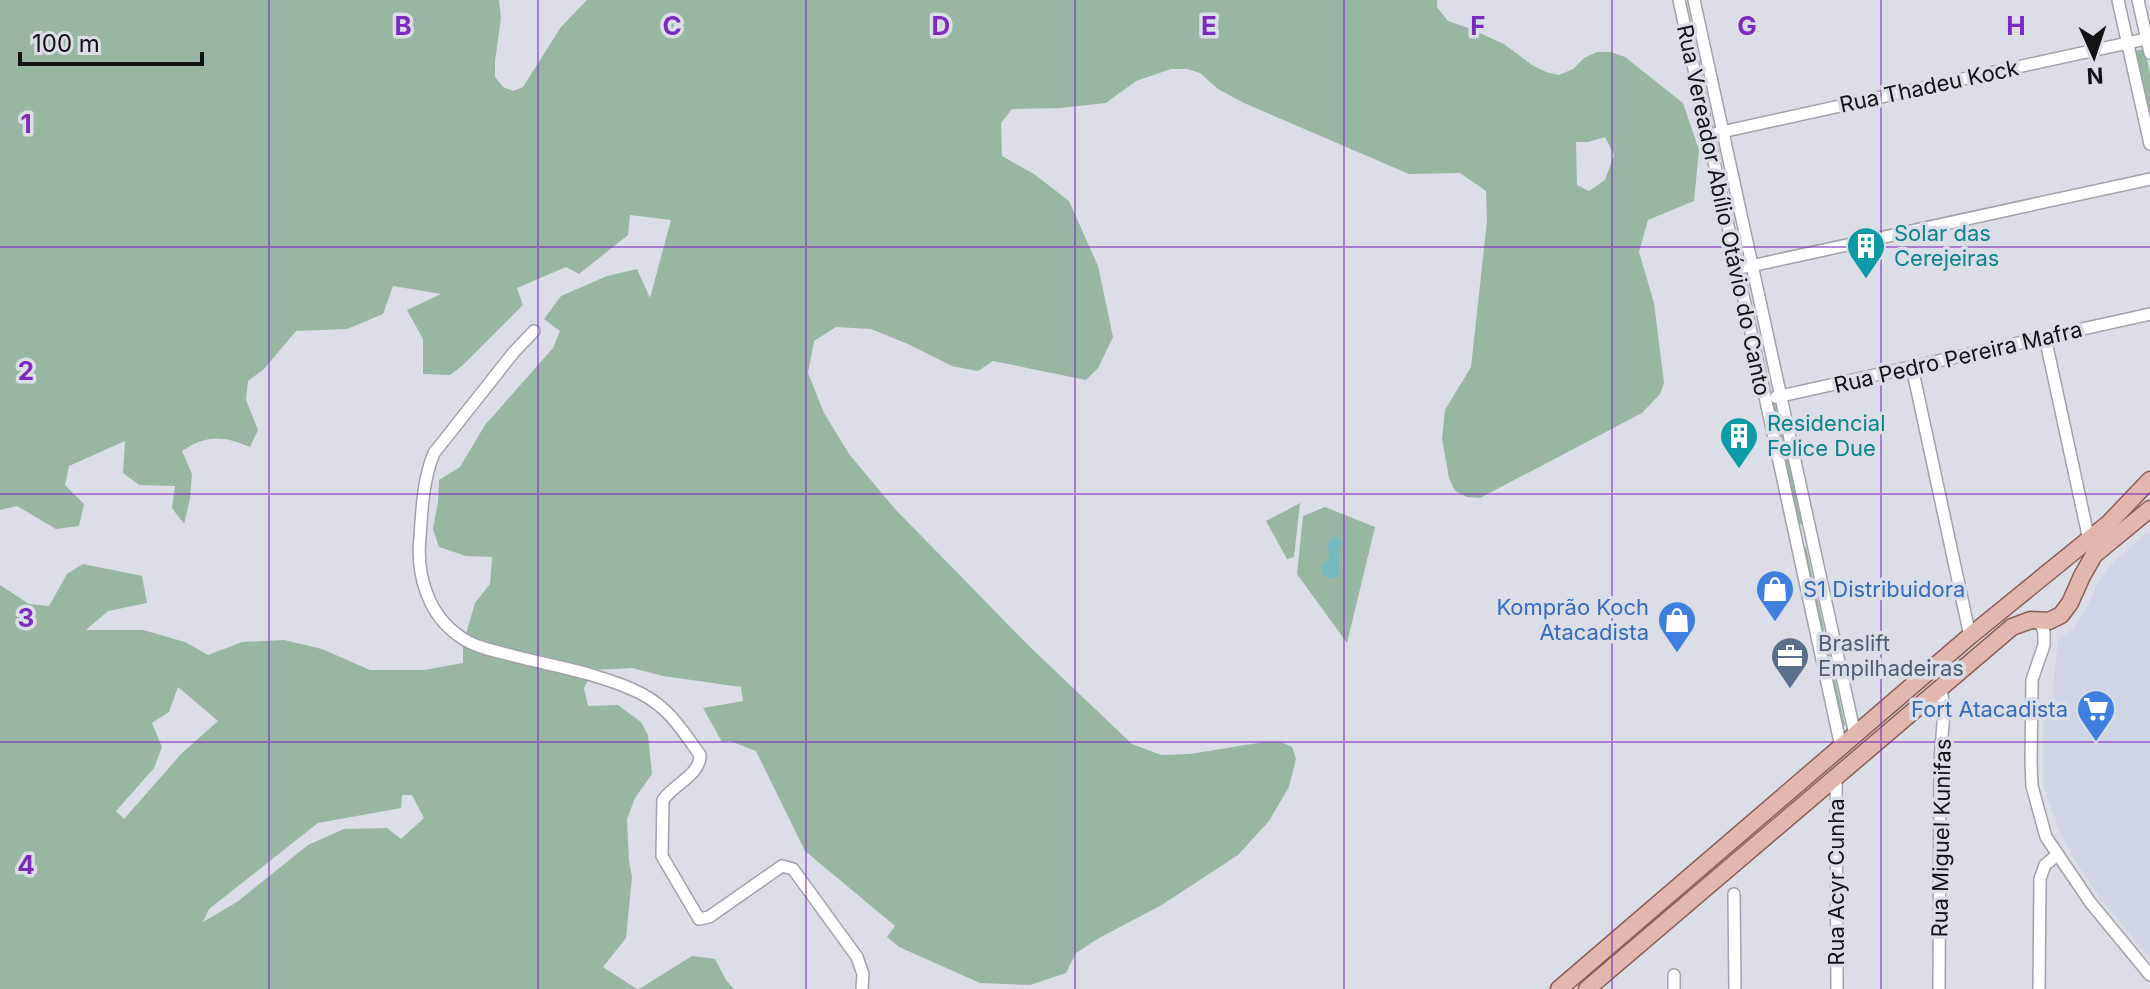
<svg xmlns="http://www.w3.org/2000/svg" width="2150" height="989" viewBox="0 0 2150 989" font-family="Inter,sans-serif">
  <style>
    .built { fill: #d0d5e5 }
    .green { fill: #99b6a3; fill-rule: evenodd }
    .water { fill: #76bac0 }
    .lines { fill: none; stroke-linecap: round; stroke-linejoin: round }
    .minor-casing { stroke: #a0a2aa; stroke-width: 14 }
    .primary-casing { stroke: #8d5e58; stroke-width: 19 }
    .minor { stroke: #fff; stroke-width: 11 }
    .primary { stroke: #e2b7b0; stroke-width: 16 }
    .grid { fill: none; stroke: #7b2cbf; stroke-width: 2; stroke-opacity: 0.55 }
    .labels { text-anchor: middle; stroke-width: 7; stroke-linejoin: round; paint-order: stroke }
    .street-label { font-size: 22px; fill: #131316; stroke: #dbdee6 }
    .culture-label { font-size: 22px; fill: #0d838f; stroke: #dbdee6; text-anchor: start }
    .shop-label { font-size: 22px; fill: #366cbe; stroke: #dbdee6; text-anchor: end }
    .service-label { font-size: 22px; fill: #4e5e75; stroke: #dbdee6; text-anchor: start }
    .grid-label { font-size: 26px; text-anchor: middle; font-weight: bold; fill: #7b2cbf; stroke: #dbdee6; stroke-width: 7; stroke-linejoin: round; paint-order: stroke }
  </style>
  <rect width="100%" height="100%" fill="#dbdee6"/>
  <path class="built" d="M2147 532 2150 536V958L2101 899 2074 860 2055 820 2043 785V701L2052 698 2058 640 2074 628 2087 607 2099 580 2114 562Z"/>
  <g class="green">
    <path d="M0 0H499L501 18 495 61V77L503 87 513 91 523 87 561 27 587 0H1437V7L1448 21 1471 29 1504 44 1532 65 1546 72 1559 75 1573 69 1584 58 1597 52H1611L1625 57 1683 103 1699 150 1694 201 1648 220 1639 252 1654 303 1664 383 1660 394 1642 413 1480 498 1467 497 1455 491 1449 478 1442 439 1445 410 1471 367 1487 221 1486 191 1460 173 1409 174 1244 103 1218 89 1200 73 1187 69H1171L1136 81 1106 103 1060 108 1012 109 1001 123 1002 156 1034 174 1069 201 1098 266 1113 337 1098 368 1086 380 993 361 978 371 952 366 908 344 871 329 836 327 814 341 808 373 824 413 849 454 895 509 1029 646 1132 744 1161 755 1190 754 1264 742H1281L1292 747 1296 759 1289 787 1269 821 1238 855 1160 906 1099 938 1076 953 1066 973 1030 985 980 983 899 947 887 937 895 926 805 851 756 751 730 741 722 742 703 708 743 701 741 687 663 676 632 668 593 670 584 688 588 706 618 705 641 722 648 735 652 774 635 798 627 819 629 861 632 877 626 938 603 967 637 989H0V585L29 604 49 606 67 574 83 564 142 576 147 603 108 611 86 630H143L185 642 208 655 242 642 284 640 322 649 370 670H424L463 663V644L475 603 490 584 492 557 466 556 439 547 433 529 438 502 439 480 460 467 485 425 553 348 560 331 544 319 561 296 607 276 637 269 650 298 671 220 630 215 628 235 579 274 566 267 517 288 523 305 463 365 450 375 423 374V339L407 310 441 294 393 286 383 314 347 329 296 331 264 369 248 381 246 400 258 430 250 447C224 436 207 434 182 451L192 474 190 499 184 524 172 508 175 486 139 485 123 473 125 441 69 466 65 485 84 504 79 526 56 529 17 506 0 510ZM1605 137 1614 155 1605 180 1589 191 1577 185 1576 142H1588ZM178 687 218 721 182 753 124 819 116 811 154 768 162 747 152 723 169 712ZM402 795H412L424 818 401 839 387 828 344 829 308 845 237 902 203 922 209 909 318 823 401 808Z"/>
    <path d="M2145 49 2150 74V122L2134 51Z"/>
    <path d="M1775 403 1803 524 1799 525 1772 405Z"/>
    <path d="M1300 503 1294 557 1287 559 1266 521Z"/>
    <path d="M1325 507 1375 527 1347 643 1297 574 1303 516Z"/>
    <path d="M1806 547 1845 725 1841 729 1801 548Z"/>
    <path d="M692 956 715 959 726 980 734 989H639Z"/>
  </g>
  <path class="water" d="M1333 536 1340 538 1342 544C1336 555 1340 562 1340 572 1338 579 1332 580 1325 577L1321 569 1323 563 1329 560 1328 543Z"/>
  <g class="lines">
    <defs>
      <g id="minor">
        <path d="M1679 0 1841 747"/>
        <path d="M1694 0 1855 735"/>
        <path d="M2118 0 2150 144"/>
        <path d="M2138 0 2150 53"/>
        <path d="M1717 133 2150 38"/>
        <path d="M1746 267 2150 179"/>
        <path d="M534 331 514 352 434 453C423 479 422 509 420 537 416 575 428 616 462 638 477 648 496 651 514 656 553 666 606 675 642 694 670 709 682 730 700 755 701 774 673 785 663 800L662 856 699 919 709 917 782 866 793 869 857 957 863 974 862 989"/>
        <path d="M2045 337 2089 540"/>
        <path d="M1912 367 1970 636"/>
        <path d="M1776 397 2150 314"/>
        <path d="M2039 620 2044 632V645L2032 680 2031 762 2032 786 2046 837 2090 902 2150 975"/>
        <path d="M1836 775 1837 989"/>
        <path d="M1734 894 1735 989"/>
        <path d="M1674 975V989"/>
        <path d="M1939 989 1940 762 1944 711 1941 687"/>
        <path d="M2039 989 2040 879 2045 865 2057 855"/>
      </g>
      <g id="primary">
        <path d="M1559 989 1970 636 2109 523 2150 480"/>
        <path d="M1587 989 2012 627 2031 620 2049 621 2061 615 2070 603 2082 576 2094 555 2150 509"/>
      </g>
    </defs>
    <use href="#minor" class="minor-casing"/>
    <use href="#primary" class="primary-casing"/>
    <use href="#minor" class="minor"/>
    <use href="#primary" class="primary"/>
  </g>
  <path class="grid" d="M269 0V989M538 0V989M806 0V989M1075 0V989M1344 0V989M1612 0V989M1881 0V989M0 247H2150M0 494H2150M0 742H2150"/>
  <defs>
    <symbol id="building-pin" viewBox="-11 -11 22 30"><path d="M0 17L-7.5 6A9.5 9.5 0 1 1 7.5 6Z" fill="#0f9aa8" stroke="#dbdee6"/><path d="M-4-6H4V6H1V3H-1V6H-4ZM-2.5-4.3h1.7v1.8h-1.7ZM.8-4.3h1.7v1.8H.8ZM-2.5-1h1.7V.8h-1.7ZM.8-1h1.7V.8H.8Z" fill="#fff"/></symbol>
    <symbol id="shop-pin" viewBox="-11 -11 22 30"><path d="M0 17L-7.5 6A9.5 9.5 0 1 1 7.5 6Z" fill="#3f7fe0" stroke="#dbdee6"/><path d="M-5-2.5h2.3a2.7 3.5 0 0 1 5.4 0H5L5.5 6h-11ZM-1.5-2.5h3a1.5 2.3 0 0 0-3 0Z" fill="#fff"/></symbol>
    <symbol id="office-pin" viewBox="-11 -11 22 30"><path d="M0 17L-7.5 6A9.5 9.5 0 1 1 7.5 6Z" fill="#5c6f8a" stroke="#dbdee6"/><path d="M-6-3h4V-5.5h4V-3h4V5H-6ZM-1-4.5V-3h2v-1.5ZM-6 0V1H6V0Z" fill="#fff"/></symbol>
    <symbol id="supermarket-pin" viewBox="-11 -11 22 30"><path d="M0 17L-7.5 6A9.5 9.5 0 1 1 7.5 6Z" fill="#3f7fe0" stroke="#dbdee6"/><path d="M-6-5.5h2.5l.6 2H6L4.5 2H-2.5L-4.4-4H-6ZM-1.5 3.2a1.3 1.3 0 1 0 .1 0ZM3 3.2a1.3 1.3 0 1 0 .1 0Z" fill="#fff"/></symbol>
  </defs>
  <g fill-rule="evenodd">
    <use href="#building-pin" x="1844" y="224" width="44" height="60"/>
    <use href="#building-pin" x="1717" y="414" width="44" height="60"/>
    <use href="#shop-pin" x="1753" y="567" width="44" height="60"/>
    <use href="#shop-pin" x="1655" y="598" width="44" height="60"/>
    <use href="#office-pin" x="1768" y="634" width="44" height="60"/>
    <use href="#supermarket-pin" x="2074" y="687" width="44" height="60"/>
  </g>
  <g class="labels">
    <g class="street-label">
      <text transform="translate(1929 86) rotate(-12)" y="8">Rua Thadeu Kock</text>
      <text transform="translate(1724 210) rotate(78)" y="8">Rua Vereador Abílio Otávio do Canto</text>
      <text transform="translate(1958 357) rotate(-13)" y="8">Rua Pedro Pereira Mafra</text>
      <text transform="translate(1941 838) rotate(-89)" y="8">Rua Miguel Kunifas</text>
      <text transform="translate(1836 882) rotate(-90)" y="8">Rua Acyr Cunha</text>
    </g>
    <g class="culture-label">
      <text x="1894" y="241">Solar das<tspan x="1894" dy="25">Cerejeiras</tspan></text>
      <text x="1767" y="431">Residencial<tspan x="1767" dy="25">Felice Due</tspan></text>
    </g>
    <g class="shop-label">
      <text x="1803" y="597" text-anchor="start">S1 Distribuidora</text>
      <text x="1649" y="615">Komprão Koch<tspan x="1649" dy="25">Atacadista</tspan></text>
      <text x="2068" y="717">Fort Atacadista</text>
    </g>
    <g class="service-label">
      <text x="1818" y="651">Braslift<tspan x="1818" dy="25">Empilhadeiras</tspan></text>
    </g>
  </g>
  <g class="grid-label">
    <text x="403" y="35">B</text>
    <text x="672" y="35">C</text>
    <text x="941" y="35">D</text>
    <text x="1209" y="35">E</text>
    <text x="1478" y="35">F</text>
    <text x="1747" y="35">G</text>
    <text x="2016" y="35">H</text>
    <text x="26" y="133">1</text>
    <text x="26" y="380">2</text>
    <text x="26" y="627">3</text>
    <text x="26" y="874">4</text>
  </g>
  <g transform="translate(2094 56) rotate(177)" stroke="#dbdee6" stroke-width="6" paint-order="stroke">
  <path d="M0-6L14 30L0 20L-14 30Z" fill="#131316"/>
  <text y="-12" font-size="22" font-weight="bold" text-anchor="middle" fill="#131316">N</text>
  </g>
  <path d="M20 52v12h182v-12" fill="none" stroke="#131316" stroke-width="4"/>
  <text x="32" y="52" font-size="24" fill="#131316" stroke="#dbdee6" stroke-width="6" paint-order="stroke">100 m</text>
</svg>
